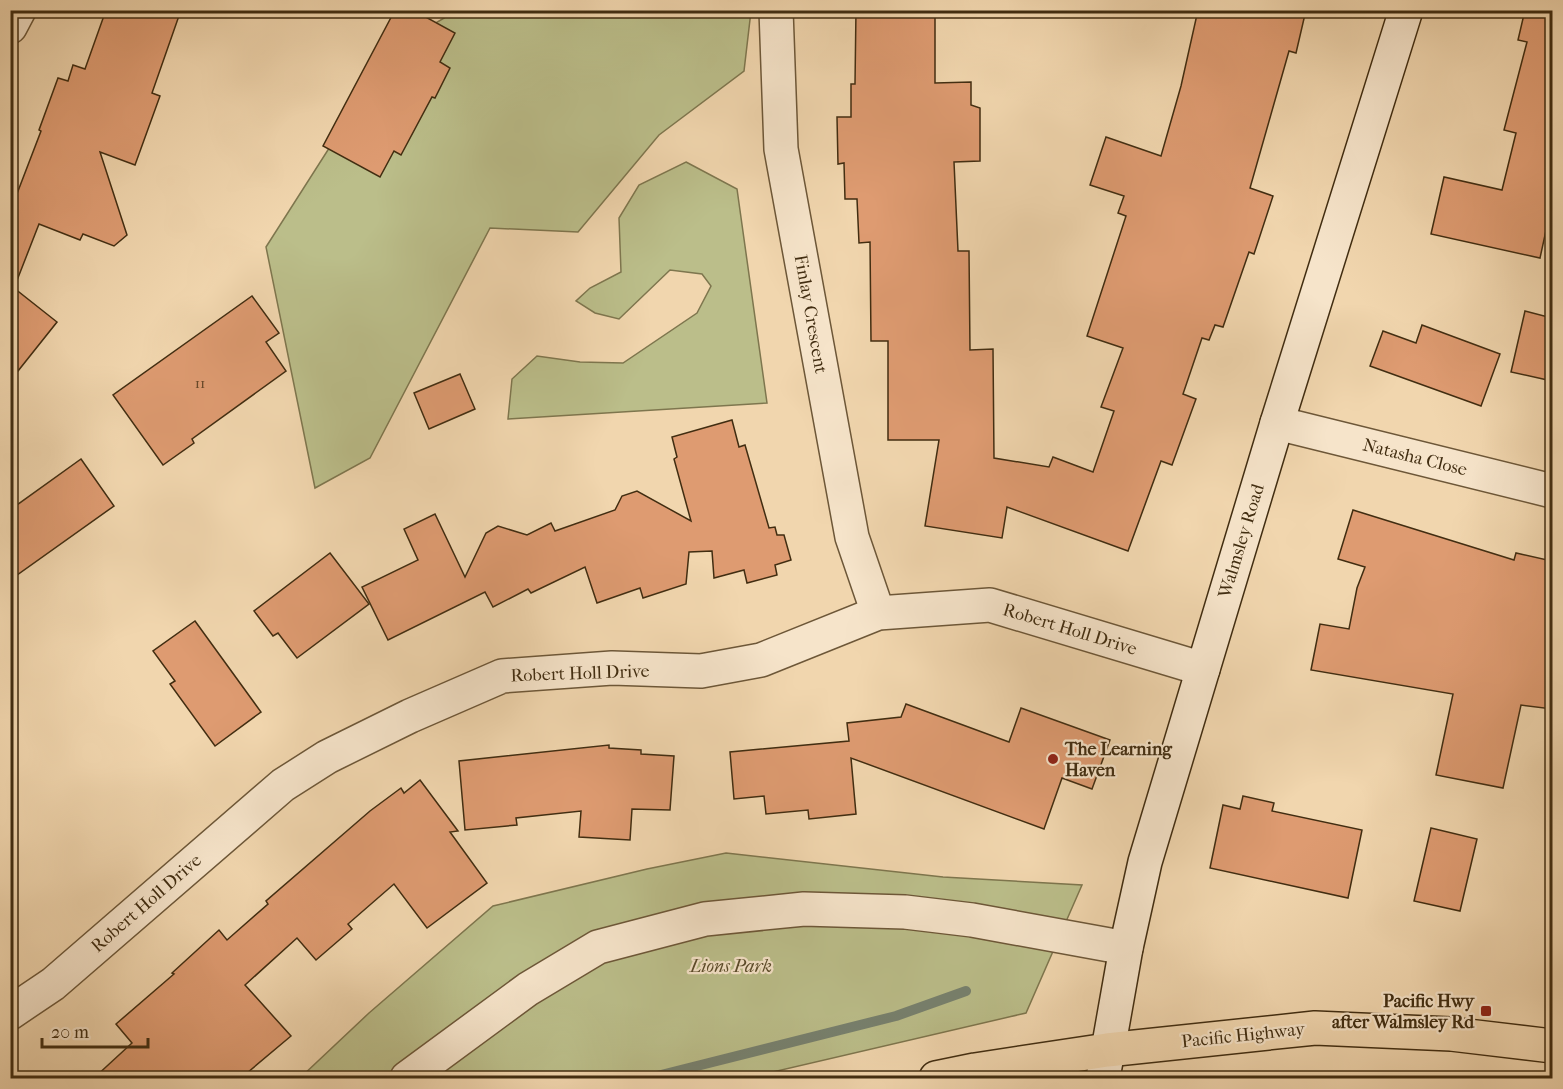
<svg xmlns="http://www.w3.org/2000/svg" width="1563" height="1089" viewBox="0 0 1563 1089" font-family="'IM FELL French Canon',serif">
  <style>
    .green { fill: #bbbe8a; stroke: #7e764e; stroke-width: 1.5 }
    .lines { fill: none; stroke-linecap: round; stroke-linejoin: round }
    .stream { stroke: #77816f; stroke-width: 10 }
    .building { fill: #de9b71; stroke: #412d11; stroke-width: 1.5 }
    .street-casing { stroke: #6d5738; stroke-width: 36 }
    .secondary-casing { stroke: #412d11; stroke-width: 36 }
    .primary-casing { stroke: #412d11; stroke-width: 36 }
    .street { stroke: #f6e4ca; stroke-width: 33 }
    .secondary { stroke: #f6e4ca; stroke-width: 33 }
    .primary { stroke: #f1d6ae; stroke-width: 33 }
    .poi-dot { fill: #8f2418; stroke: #f6e4ca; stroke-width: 2 }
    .labels { text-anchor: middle; stroke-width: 4.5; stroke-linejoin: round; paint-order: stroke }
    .number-label { font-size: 15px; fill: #684829 }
    .street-label { font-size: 18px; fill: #412d11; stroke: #f6e4ca }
    .poi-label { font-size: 18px; font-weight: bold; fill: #412d11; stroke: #f6e4ca; text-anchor: start }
    .park-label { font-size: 18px; font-style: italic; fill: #594a29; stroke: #f6e4ca }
  </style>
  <rect width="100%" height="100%" fill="#f1d6ae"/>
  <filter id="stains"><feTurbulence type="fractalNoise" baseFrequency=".00333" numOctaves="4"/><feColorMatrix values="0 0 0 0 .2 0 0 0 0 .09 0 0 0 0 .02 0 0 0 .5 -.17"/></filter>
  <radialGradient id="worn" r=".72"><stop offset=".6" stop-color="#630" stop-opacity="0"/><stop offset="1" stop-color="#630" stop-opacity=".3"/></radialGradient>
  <g class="green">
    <path d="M456 11H751L744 71 659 135 578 232 490 228 370 458 315 488 266 247 393 48Z"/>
    <path d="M686 162 737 189 767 403 508 419 512 379 537 356 580 362 623 363 697 313 711 286 702 274 670 270 619 319 595 313 576 301 590 288 621 272 619 218 639 185Z"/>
    <path d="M726 853 943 877 1082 885 1026 1013 747 1078H300L369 1013 493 906 647 869Z"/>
  </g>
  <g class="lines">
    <path class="stream" d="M649 1078 896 1016 966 991"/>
  </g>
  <g class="building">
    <path d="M106 10H181L152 93 160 96 135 165 100 152 127 235 114 246 83 234 80 240 39 224 14 288 57 322 10 381V212L41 131 39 130 58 78 68 81 73 65 85 69Z"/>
    <path d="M395 10H413L455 33 440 62 450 68 435 98 432 97 401 155 394 151 380 177 323 146Z"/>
    <path d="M856 10H935V83L971 82V105L980 108V161L954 162 958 251H969L970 350 993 349 994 458 1049 467 1053 457 1093 472 1114 411 1101 407 1123 348 1087 336 1126 216 1118 213 1124 196 1090 185 1106 137 1161 156 1181 86 1198 10H1306L1296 53 1289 51 1250 188 1273 196 1254 254 1249 252 1223 327 1215 325 1209 340 1202 338 1183 394 1196 399 1172 465 1161 461 1128 551 1007 507 1002 538 925 526 939 440H888V341H871L870 242 859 243 857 199H845L844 163 838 164 837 117H851V84H855Z"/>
    <path d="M1525 10H1552V203L1540 258 1431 234 1444 177 1502 190 1516 133 1504 130 1527 42 1518 40Z"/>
    <path d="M252 296 279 333 266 342 286 371 192 439 194 443 163 465 113 395Z"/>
    <path d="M1525 311 1552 318V381L1511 372Z"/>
    <path d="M1422 325 1500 354 1481 406 1370 366 1383 331 1416 343Z"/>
    <path d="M460 374 475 409 429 429 414 393Z"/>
    <path d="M732 420 739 447 745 445 769 528 775 527 777 535H784L791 560 775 565 777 575 747 583 744 570 714 578 712 551 689 552 686 584 643 598 640 588 597 603 585 567 531 593 528 589 493 607 485 592 388 640 362 587 418 560 404 529 435 514 465 577 486 533 498 526 527 535 551 523 555 531 615 510 622 496 637 491 691 521 674 459 677 457 672 437Z"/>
    <path d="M81 459 114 506 10 580V510Z"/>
    <path d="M1353 510 1514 560 1516 553 1552 561V709L1521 705 1503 788 1436 775 1453 694 1311 670 1320 624 1349 629 1357 588 1365 567 1338 559Z"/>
    <path d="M330 553 369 604 297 658 278 633 273 636 254 611Z"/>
    <path d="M195 621 261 712 215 746 170 684 175 681 153 651Z"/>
    <path d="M906 704 1009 742 1021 708 1110 740 1092 789 1062 778 1044 829 851 758 856 814 809 819 808 810 766 814 764 796 734 799 730 752 849 741 847 723 901 717Z"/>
    <path d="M609 745V748L641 750V754L674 756 670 810 632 809 630 840 579 837 581 811 516 818 517 825 465 830 459 761Z"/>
    <path d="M420 780 458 831 450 832 487 883 427 928 394 884 348 924 352 929 316 960 297 938 245 985 291 1036 241 1078H94L132 1043 116 1024 174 974 172 973 219 930 227 940 268 904 266 901 370 811 401 788 404 793Z"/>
    <path d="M1243 796 1274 803 1272 811 1362 830 1348 898 1210 868 1223 805 1240 809Z"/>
    <path d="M1431 828 1477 839 1460 911 1414 901Z"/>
  </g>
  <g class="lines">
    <defs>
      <g id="street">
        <path d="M776 10 781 149 852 537 878 613"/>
        <path d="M10 27 19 10"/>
        <path d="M1277 423 1552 491"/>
        <path d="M10 1013 53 984 283 785 327 757 410 716 502 676 612 668 701 671 761 660 878 613 990 605 1203 669"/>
        <path d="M407 1078 528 989 598 947 705 919 804 909 905 912 972 920 1126 948"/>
      </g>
      <path id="secondary" d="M1103 1078 1126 948 1145 862 1277 423 1406 10"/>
      <path id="primary" d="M936 1078 975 1070 1107 1050 1315 1028 1451 1034 1552 1046"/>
    </defs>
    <use href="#street" class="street-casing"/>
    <use href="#secondary" class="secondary-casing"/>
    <use href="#primary" class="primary-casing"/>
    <use href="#street" class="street"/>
    <use href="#secondary" class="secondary"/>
    <use href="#primary" class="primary"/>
  </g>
  <g class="poi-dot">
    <circle cx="1053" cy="759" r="6"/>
    <rect x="1480" y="1005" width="12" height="12" rx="3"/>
  </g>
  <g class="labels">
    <g class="number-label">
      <text x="200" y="388">11</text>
    </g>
    <g class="street-label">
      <text transform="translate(811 314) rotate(80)" y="6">Finlay Crescent</text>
      <text transform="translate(1415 457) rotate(14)" y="6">Natasha Close</text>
      <text transform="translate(1241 541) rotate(-73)" y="6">Walmsley Road</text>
      <text transform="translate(1070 629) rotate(17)" y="6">Robert Holl Drive</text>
      <text transform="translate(580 673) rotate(-2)" y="6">Robert Holl Drive</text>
      <text transform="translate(146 903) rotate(-41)" y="6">Robert Holl Drive</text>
      <text transform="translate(1243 1035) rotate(-6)" y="6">Pacific Highway</text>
    </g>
    <g class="poi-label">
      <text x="1065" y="755">The Learning<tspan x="1065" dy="21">Haven</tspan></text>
      <text x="1474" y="1007" text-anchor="end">Pacific Hwy<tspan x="1474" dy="21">after Walmsley Rd</tspan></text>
    </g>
    <g class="park-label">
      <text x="731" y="972">Lions Park</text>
    </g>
  </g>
  <rect width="1563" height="1089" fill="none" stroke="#f1d6ae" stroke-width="36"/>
  <rect x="12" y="12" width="1539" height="1065" fill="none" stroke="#412d11" stroke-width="3"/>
  <rect x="18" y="18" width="1527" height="1053" fill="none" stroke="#412d11" stroke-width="1.5"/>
  <path d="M42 1038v9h106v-9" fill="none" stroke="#412d11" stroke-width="3"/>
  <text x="51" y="1038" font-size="18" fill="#412d11" stroke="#f6e4ca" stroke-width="4.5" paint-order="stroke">20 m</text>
  <rect width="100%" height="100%" filter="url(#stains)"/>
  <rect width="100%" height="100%" fill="url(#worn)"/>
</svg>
